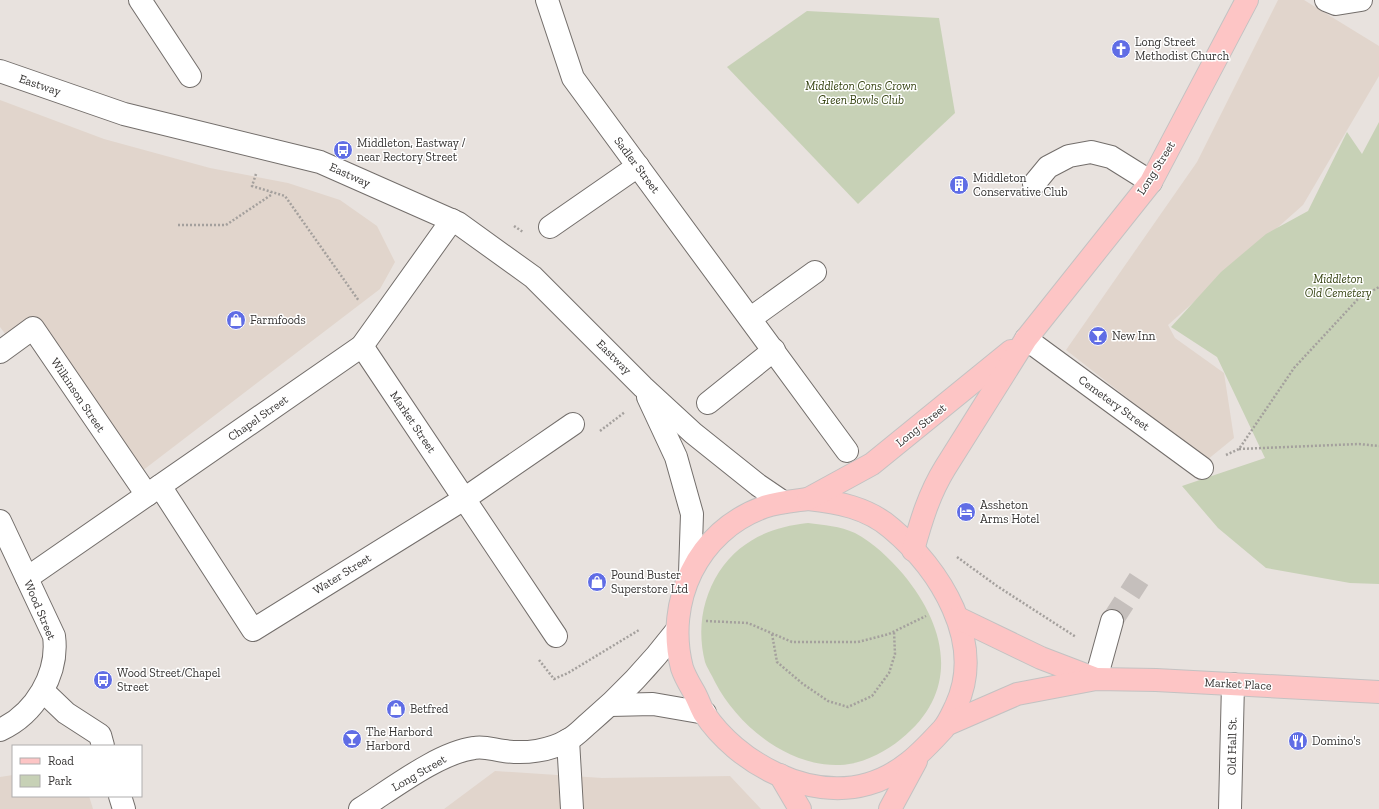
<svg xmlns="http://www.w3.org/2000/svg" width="1379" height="809" viewBox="0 0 1379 809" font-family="'Zilla Slab',serif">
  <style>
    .built { fill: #e1d5cc }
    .green { fill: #c7d1b6 }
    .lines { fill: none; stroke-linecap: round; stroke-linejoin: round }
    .minor-tunnel { stroke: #c5bfbc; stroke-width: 22; stroke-dasharray: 22 11; stroke-linecap: butt }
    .minor-casing { stroke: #736e6b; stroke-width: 24 }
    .major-casing { stroke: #c3c2c2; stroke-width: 24 }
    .path { stroke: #a4a09d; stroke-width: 2.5; stroke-dasharray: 2 2; stroke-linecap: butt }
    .minor { stroke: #fff; stroke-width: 22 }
    .major { stroke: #fdc5c5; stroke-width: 22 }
    .labels { text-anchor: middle; stroke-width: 3; stroke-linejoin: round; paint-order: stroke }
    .poi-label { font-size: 12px; fill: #373534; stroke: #fff; text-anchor: start }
    .street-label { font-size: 12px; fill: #373534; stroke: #fff }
    .park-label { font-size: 12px; font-style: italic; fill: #354311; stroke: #fff }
  </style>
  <rect width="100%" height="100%" fill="#e8e2de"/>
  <g class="built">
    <path d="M1278 0H1304L1379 46V76L1303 205 1168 325 1175 338 1224 373 1234 438 1207 460 1066 350 1197 162Z"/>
    <path d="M0 100 104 139 210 168 288 183 340 200 377 226 395 262 380 289 142 471 35 319 6 335 0 327Z"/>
    <path d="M495 771 602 778 730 776 761 809H444Z"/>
    <path d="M13 775V796H89L93 809H0V777Z"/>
  </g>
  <g class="green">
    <path d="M807 11 939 18 955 113 858 204 727 67Z"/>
    <path d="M1379 122V584L1350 583 1266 568 1218 528 1182 486 1265 458 1217 357 1171 327 1221 272 1266 234 1308 211 1347 132 1362 154Z"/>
    <path d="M808 523C824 525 840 526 855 533 874 543 889 558 903 574 947 627 961 691 901 739 884 753 862 764 840 765 788 767 738 726 715 682 712 675 707 668 705 662 697 630 702 599 719 572 740 540 771 527 808 523Z"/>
  </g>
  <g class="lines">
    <path class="minor-tunnel" d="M1112 621 1139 579"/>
    <defs>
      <g id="minor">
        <path d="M140 0 190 76"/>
        <path d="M547 0 573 78 847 451"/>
        <path d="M1326 0 1336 4 1361 0"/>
        <path d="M0 71 124 114 320 162 458 223 533 277 643 387 693 433 758 485 783 502"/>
        <path d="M1034 184 1048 167 1069 156 1091 152 1111 157 1151 182"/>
        <path d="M550 227 638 166"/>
        <path d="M751 318 815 272"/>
        <path d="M1026 339 1202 468"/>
        <path d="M362 346 556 636"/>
        <path d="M0 352 33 328 147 495"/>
        <path d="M648 397 676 457 692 514 690 573"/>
        <path d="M708 403 774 350"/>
        <path d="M160 486 253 630 464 499 573 424"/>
        <path d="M0 521 54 636C59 674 35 714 0 730"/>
        <path d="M27 578 362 346 452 220"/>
        <path d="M1096 679 1112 621"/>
        <path d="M43 691 66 713 100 735 103 746"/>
        <path d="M610 705 653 704 705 713"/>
        <path d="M568 740 572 809"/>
        <path d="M120 796 124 809"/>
        <path d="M360 809C392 789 438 753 474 748 485 746 494 750 504 751 525 754 550 751 568 740 576 736 583 728 589 723 622 695 651 664 677 630"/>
        <path d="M1230 809 1233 684"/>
      </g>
      <g id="major">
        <path d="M808 499C838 502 868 508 891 528 940 569 986 642 956 706 952 714 949 722 943 729 921 753 900 775 868 784 808 801 737 763 704 713 700 706 698 699 694 692 690 685 685 677 682 668 665 602 697 531 764 507 778 502 793 501 808 499Z"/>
        <path d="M808 499 872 464 1011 351"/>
        <path d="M913 550C921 521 929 494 945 468L1026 339 1151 182 1247 0"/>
        <path d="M958 618 1041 658 1096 679"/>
        <path d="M948 724 1017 694 1096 679 1156 680 1379 692"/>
        <path d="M780 775 800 809"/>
        <path d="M890 809 916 761"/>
      </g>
    </defs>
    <use href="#minor" class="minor-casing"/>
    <use href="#major" class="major-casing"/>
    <g class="path">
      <path d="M256 174 252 186 285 196 359 301"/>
      <path d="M178 225H226L271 195V192"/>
      <path d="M514 226 523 232"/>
      <path d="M600 431 625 412"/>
      <path d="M1239 449 1359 444 1379 446"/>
      <path d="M1226 455 1239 449 1294 368 1358 299 1379 287"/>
      <path d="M957 557 997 586 1076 637"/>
      <path d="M706 621 748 623 792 642H858L889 634 926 616"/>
      <path d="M772 634 777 662 803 684 828 701 848 707 872 696 889 673 895 654 894 632"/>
      <path d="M539 660 554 679 568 673 639 630"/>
    </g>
    <use href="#minor" class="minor"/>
    <use href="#major" class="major"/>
  </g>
  <defs>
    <symbol id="church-disc" viewBox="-11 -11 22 22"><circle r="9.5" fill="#606de5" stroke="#fff"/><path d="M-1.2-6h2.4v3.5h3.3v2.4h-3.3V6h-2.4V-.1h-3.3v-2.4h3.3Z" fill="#fff"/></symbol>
    <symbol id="bus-disc" viewBox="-11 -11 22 22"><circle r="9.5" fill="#606de5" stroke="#fff"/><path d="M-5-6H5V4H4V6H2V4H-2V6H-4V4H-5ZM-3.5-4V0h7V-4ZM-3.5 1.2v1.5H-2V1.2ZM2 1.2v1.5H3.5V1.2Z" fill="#fff"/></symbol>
    <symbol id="building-disc" viewBox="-11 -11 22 22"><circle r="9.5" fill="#606de5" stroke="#fff"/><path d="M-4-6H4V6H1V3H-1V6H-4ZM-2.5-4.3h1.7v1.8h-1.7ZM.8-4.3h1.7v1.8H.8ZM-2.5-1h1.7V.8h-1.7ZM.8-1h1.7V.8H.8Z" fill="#fff"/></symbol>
    <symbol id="shop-disc" viewBox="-11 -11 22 22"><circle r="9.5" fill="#606de5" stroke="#fff"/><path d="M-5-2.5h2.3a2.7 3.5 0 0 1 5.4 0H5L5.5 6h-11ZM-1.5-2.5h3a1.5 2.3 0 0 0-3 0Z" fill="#fff"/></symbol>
    <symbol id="bar-disc" viewBox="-11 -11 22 22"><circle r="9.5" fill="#606de5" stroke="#fff"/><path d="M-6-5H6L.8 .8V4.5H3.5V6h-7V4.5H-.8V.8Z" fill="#fff"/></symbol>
    <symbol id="hotel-disc" viewBox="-11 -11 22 22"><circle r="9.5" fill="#606de5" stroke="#fff"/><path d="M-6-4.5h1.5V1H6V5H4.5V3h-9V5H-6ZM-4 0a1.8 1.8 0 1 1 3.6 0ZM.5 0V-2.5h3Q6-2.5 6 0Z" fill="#fff"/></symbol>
    <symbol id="restaurant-disc" viewBox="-11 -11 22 22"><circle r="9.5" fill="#606de5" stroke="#fff"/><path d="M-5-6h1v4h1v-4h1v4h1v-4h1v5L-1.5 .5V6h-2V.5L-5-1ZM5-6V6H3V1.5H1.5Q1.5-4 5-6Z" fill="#fff"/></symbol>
  </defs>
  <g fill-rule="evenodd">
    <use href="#church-disc" x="1110" y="38" width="22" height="22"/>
    <use href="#bus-disc" x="332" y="139" width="22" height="22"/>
    <use href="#building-disc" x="948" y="174" width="22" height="22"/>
    <use href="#shop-disc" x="225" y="309" width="22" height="22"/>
    <use href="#bar-disc" x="1087" y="325" width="22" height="22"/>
    <use href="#hotel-disc" x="955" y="501" width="22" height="22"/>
    <use href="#shop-disc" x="586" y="571" width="22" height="22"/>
    <use href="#bus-disc" x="92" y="669" width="22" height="22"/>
    <use href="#shop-disc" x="385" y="698" width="22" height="22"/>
    <use href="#bar-disc" x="341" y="728" width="22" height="22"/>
    <use href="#restaurant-disc" x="1287" y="730" width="22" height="22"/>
  </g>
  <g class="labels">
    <g class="poi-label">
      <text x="1135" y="46">Long Street<tspan x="1135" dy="14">Methodist Church</tspan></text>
      <text x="357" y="147">Middleton, Eastway /<tspan x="357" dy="14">near Rectory Street</tspan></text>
      <text x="973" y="182">Middleton<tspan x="973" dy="14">Conservative Club</tspan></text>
      <text x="250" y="324">Farmfoods</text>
      <text x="1112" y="340">New Inn</text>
      <text x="980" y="509">Assheton<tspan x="980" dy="14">Arms Hotel</tspan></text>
      <text x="611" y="579">Pound Buster<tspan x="611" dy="14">Superstore Ltd</tspan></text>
      <text x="117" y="677">Wood Street/Chapel<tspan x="117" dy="14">Street</tspan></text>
      <text x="410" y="713">Betfred</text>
      <text x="366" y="736">The Harbord<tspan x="366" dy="14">Harbord</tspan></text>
      <text x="1312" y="745">Domino's</text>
    </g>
    <g class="street-label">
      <text transform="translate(40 85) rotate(19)" y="4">Eastway</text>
      <text transform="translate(637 165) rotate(53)" y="4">Sadler Street</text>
      <text transform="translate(1156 168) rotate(-58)" y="4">Long Street</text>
      <text transform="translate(350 175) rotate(24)" y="4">Eastway</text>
      <text transform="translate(614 357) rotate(45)" y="4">Eastway</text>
      <text transform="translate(78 395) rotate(56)" y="4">Wilkinson Street</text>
      <text transform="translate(1114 403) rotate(36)" y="4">Cemetery Street</text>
      <text transform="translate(258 418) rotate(-35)" y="4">Chapel Street</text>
      <text transform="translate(413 422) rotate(56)" y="4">Market Street</text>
      <text transform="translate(921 425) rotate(-39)" y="4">Long Street</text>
      <text transform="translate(342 574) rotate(-32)" y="4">Water Street</text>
      <text transform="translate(40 610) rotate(67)" y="4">Wood Street</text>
      <text transform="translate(1238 684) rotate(3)" y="4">Market Place</text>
      <text transform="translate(1232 746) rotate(-89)" y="4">Old Hall St.</text>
      <text transform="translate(419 773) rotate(-30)" y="4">Long Street</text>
    </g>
    <g class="park-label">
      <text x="861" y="90">Middleton Cons Crown<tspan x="861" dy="14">Green Bowls Club</tspan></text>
      <text x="1338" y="283">Middleton<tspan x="1338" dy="14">Old Cemetery</tspan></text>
    </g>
  </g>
  <rect x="12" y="745" width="130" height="52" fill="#ffffff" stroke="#afaeae"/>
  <rect x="20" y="758" width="20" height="6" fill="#fdc5c5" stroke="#afaeae"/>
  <text x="48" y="765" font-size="12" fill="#373534">Road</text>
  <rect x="20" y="775" width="20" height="12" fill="#c7d1b6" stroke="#afaeae"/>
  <text x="48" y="785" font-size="12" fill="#373534">Park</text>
</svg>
